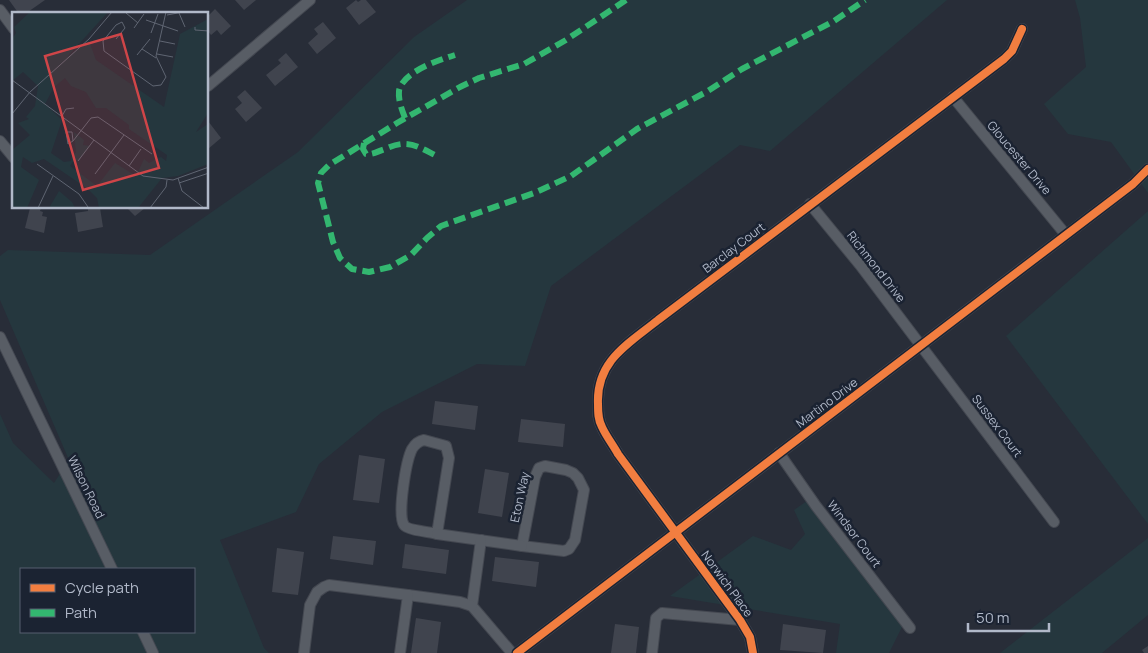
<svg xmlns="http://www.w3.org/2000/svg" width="1148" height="653" viewBox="0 0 1148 653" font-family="Manrope,sans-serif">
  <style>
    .green { fill: #25373e; fill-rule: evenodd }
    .building { fill: #40444e }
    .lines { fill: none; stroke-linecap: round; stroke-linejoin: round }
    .street-casing { stroke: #444851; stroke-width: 12 }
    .street { stroke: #585d65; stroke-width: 10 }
    .quiet { stroke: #33b770; stroke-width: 6; stroke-dasharray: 12 6; stroke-linecap: butt }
    .cycleway-casing { stroke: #1b2332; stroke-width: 11 }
    .cycleway { stroke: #f27e40; stroke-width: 8 }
    .labels { text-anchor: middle; stroke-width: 5; stroke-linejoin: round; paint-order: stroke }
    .street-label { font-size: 12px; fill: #b1b9c9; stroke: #1b2332 }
    .inset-road { fill: none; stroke: #5f6572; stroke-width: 1 }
    .view { fill: #cf4548; fill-opacity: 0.15; stroke: #cf4548; stroke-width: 2.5 }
    .inset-edge { fill: none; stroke: #b1b9c9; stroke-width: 2.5 }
  </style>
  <rect width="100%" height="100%" fill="#282d38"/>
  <g class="green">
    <path d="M467 0H947L770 151 740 145 551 286 525 366 477 364 382 412 319 464 296 512 220 540 264 648 269 653H0V414L13 443 54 483 69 460 0 300V256L8 250 150 255 298 152 414 37ZM21 569H194V632H21Z"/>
    <path d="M1075 0H1148V193L1111 142 1068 134 1044 104 1086 67 1080 18Z"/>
    <path d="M1148 211V524L1006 336Z"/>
    <path d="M814 496 907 617 889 653H836L840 624 670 596 753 536 791 550 805 534 794 510Z"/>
    <path d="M1148 538V615L1102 653H1000Z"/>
  </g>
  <g class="building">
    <path d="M9 0H45L25 14H19Z"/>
    <path d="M235 0H256L244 10Z"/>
    <path d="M356 0 358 2 361 0H366L376 12 359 25 346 8Z"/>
    <path d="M215 9 231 26 221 35 217 30 211 35 208 31V16Z"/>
    <path d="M323 22 336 38 317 54 308 43 318 34 314 29Z"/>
    <path d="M286 53 298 67 275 86 266 75 281 63 278 60Z"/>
    <path d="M245 90 262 108 246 122 235 109 242 103 237 97Z"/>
    <path d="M208 121 221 138 208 149Z"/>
    <path d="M30 208H41L40 211 43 212 42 216 47 217 44 233 25 228Z"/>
    <path d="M88 208H100L103 227 78 232 75 213 88 211Z"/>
    <path d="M127 208H145L135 216Z"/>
    <path d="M435 401 478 406 475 430 432 424Z"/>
    <path d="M521 419 565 424 563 447 518 442Z"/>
    <path d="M359 455 385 459 379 503 353 500Z"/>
    <path d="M485 469 509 473 502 517 478 513Z"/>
    <path d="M333 536 376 541 373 565 330 559Z"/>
    <path d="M405 544 449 550 446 574 402 568Z"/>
    <path d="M277 548 304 552 298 595 272 592Z"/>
    <path d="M495 557 539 562 536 587 492 581Z"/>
    <path d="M416 618 441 622 437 653H411Z"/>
    <path d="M615 624 639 627 636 653H611Z"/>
    <path d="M783 624 826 630 823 653 780 650Z"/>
    <path d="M1148 646V653H1144L1142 650Z"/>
  </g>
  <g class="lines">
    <defs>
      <g id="street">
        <path d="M0 10 14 29"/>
        <path d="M208 86 310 0"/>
        <path d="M953 97 1066 235"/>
        <path d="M0 141 14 158"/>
        <path d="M810 204 860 265 1054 522"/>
        <path d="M0 337 112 569"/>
        <path d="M424 440 446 446 449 458 437 534C430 532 407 530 404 525 397 515 406 461 412 449 415 444 419 441 424 440Z"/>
        <path d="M779 453 816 506 910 628"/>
        <path d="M545 466 566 470 573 473 578 478 584 490 575 540 569 549 564 551 522 546 535 477 539 468Z"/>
        <path d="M437 534 522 546"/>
        <path d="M481 540 472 606 512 653"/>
        <path d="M408 595 460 602 472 606"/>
        <path d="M143 632 153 653"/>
        <path d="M304 653 310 605 317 592 324 587 329 585 408 595 400 653"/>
        <path d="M517 653 1066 235 1133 184 1148 169"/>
        <path d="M652 653 656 618 662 613 740 620"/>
        <path d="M753 653 750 637 740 620 618 454C613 445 606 436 602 427 598 420 598 412 598 404 596 361 628 344 658 320L1004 59 1012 51 1022 29"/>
      </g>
    </defs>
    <use href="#street" class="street-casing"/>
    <use href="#street" class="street"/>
    <g class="quiet">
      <path d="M626 0 566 40 524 64 479 78 460 87 397 123 329 165 321 173 318 183 333 242 340 258 352 269 369 272 390 267 411 255 427 238 441 226 534 193 571 176 637 129 708 91 742 69 834 21 865 0"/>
      <path d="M405 118C402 110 398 100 399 91 402 72 439 60 455 55"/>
      <path d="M364 143 363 149 366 154C373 155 378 151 385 149 407 139 415 145 435 155"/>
    </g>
    <defs>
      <g id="cycleway">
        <path d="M517 653 1066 235 1133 184 1148 169"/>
        <path d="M753 653 750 637 740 620 618 454C613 445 606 436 602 427 598 420 598 412 598 404 596 361 628 344 658 320L1004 59 1012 51 1022 29"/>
      </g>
    </defs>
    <use href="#cycleway" class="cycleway-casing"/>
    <use href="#cycleway" class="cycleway"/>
  </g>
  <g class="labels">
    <g class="street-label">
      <text transform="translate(1019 158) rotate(50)" y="4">Gloucester Drive</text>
      <text transform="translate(734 248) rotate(-37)" y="4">Barclay Court</text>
      <text transform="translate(876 267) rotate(52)" y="4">Richmond Drive</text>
      <text transform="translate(827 403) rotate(-37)" y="4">Martino Drive</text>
      <text transform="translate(997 426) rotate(53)" y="4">Sussex Court</text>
      <text transform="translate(86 487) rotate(64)" y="4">Wilson Road</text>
      <text transform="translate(520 497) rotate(-78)" y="4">Eton Way</text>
      <text transform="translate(854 534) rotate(53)" y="4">Windsor Court</text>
      <text transform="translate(727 584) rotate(54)" y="4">Norwich Place</text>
    </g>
  </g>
  <g transform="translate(12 12)">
    <rect width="196" height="196" fill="#282d38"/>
    <path d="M18 0H96L55 45 77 29 84 48 152 95 168 22 196 7V101L184 120 196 112V152L166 164 150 166 126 196H87L85 186 76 177 32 147 20 151 11 145 9 155 27 168 15 196H0V138L18 123 6 111 17 107 14 105 23 94 26 74 11 60 0 69V27L4 21 2 15ZM53 66 59 74 74 80 84 96H94L117 113V117L155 143 154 149 149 145 137 151 132 147 124 164 103 151 85 174 58 154 62 148H67L78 134 71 133 72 128 62 120 64 141 60 142 59 149 52 150 39 141 50 108 33 92 42 75ZM47 179 60 190 63 196H37Z" fill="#25373e" fill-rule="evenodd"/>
    <path class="inset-road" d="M114 1 126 11M167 1 173 15M155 3 171 0M134 8 166 19M183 15V18L197 19M122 16 132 2M139 21 146 2M104 27 113 16 110 10 104 13 91 29 92 39 141 74 149 73 154 65 144 44 154 0M148 29 163 32M130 37 144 46M145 42 161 45M125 43 138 27M0 68 131 164 161 168 197 155M0 102 18 80 77 27 100 0M50 104 54 97 62 96M61 129 60 120H54L56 132 61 129 79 106 86 105 140 142M66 149 82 128M25 152 67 182 76 195M117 154 129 137M83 162 112 123M166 166 170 179 192 196M167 171 197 161M26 196 41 164M138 196 154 175 155 168"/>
    <path class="view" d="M109 22 147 156 71 178 33 44Z"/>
    <rect width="196" height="196" class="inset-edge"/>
  </g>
  <rect x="20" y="568" width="175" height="65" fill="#1b2332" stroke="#575f6e"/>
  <rect x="30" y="584" width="25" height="8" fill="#f27e40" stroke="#575f6e"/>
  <text x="65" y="593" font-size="15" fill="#b1b9c9">Cycle path</text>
  <rect x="30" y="609" width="25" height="8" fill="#33b770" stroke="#575f6e"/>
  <text x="65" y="618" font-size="15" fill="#b1b9c9">Path</text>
  <path d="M968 623v8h81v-8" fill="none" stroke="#b1b9c9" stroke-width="2.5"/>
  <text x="976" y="623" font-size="15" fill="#b1b9c9" stroke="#1b2332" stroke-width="4" paint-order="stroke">50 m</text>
</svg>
